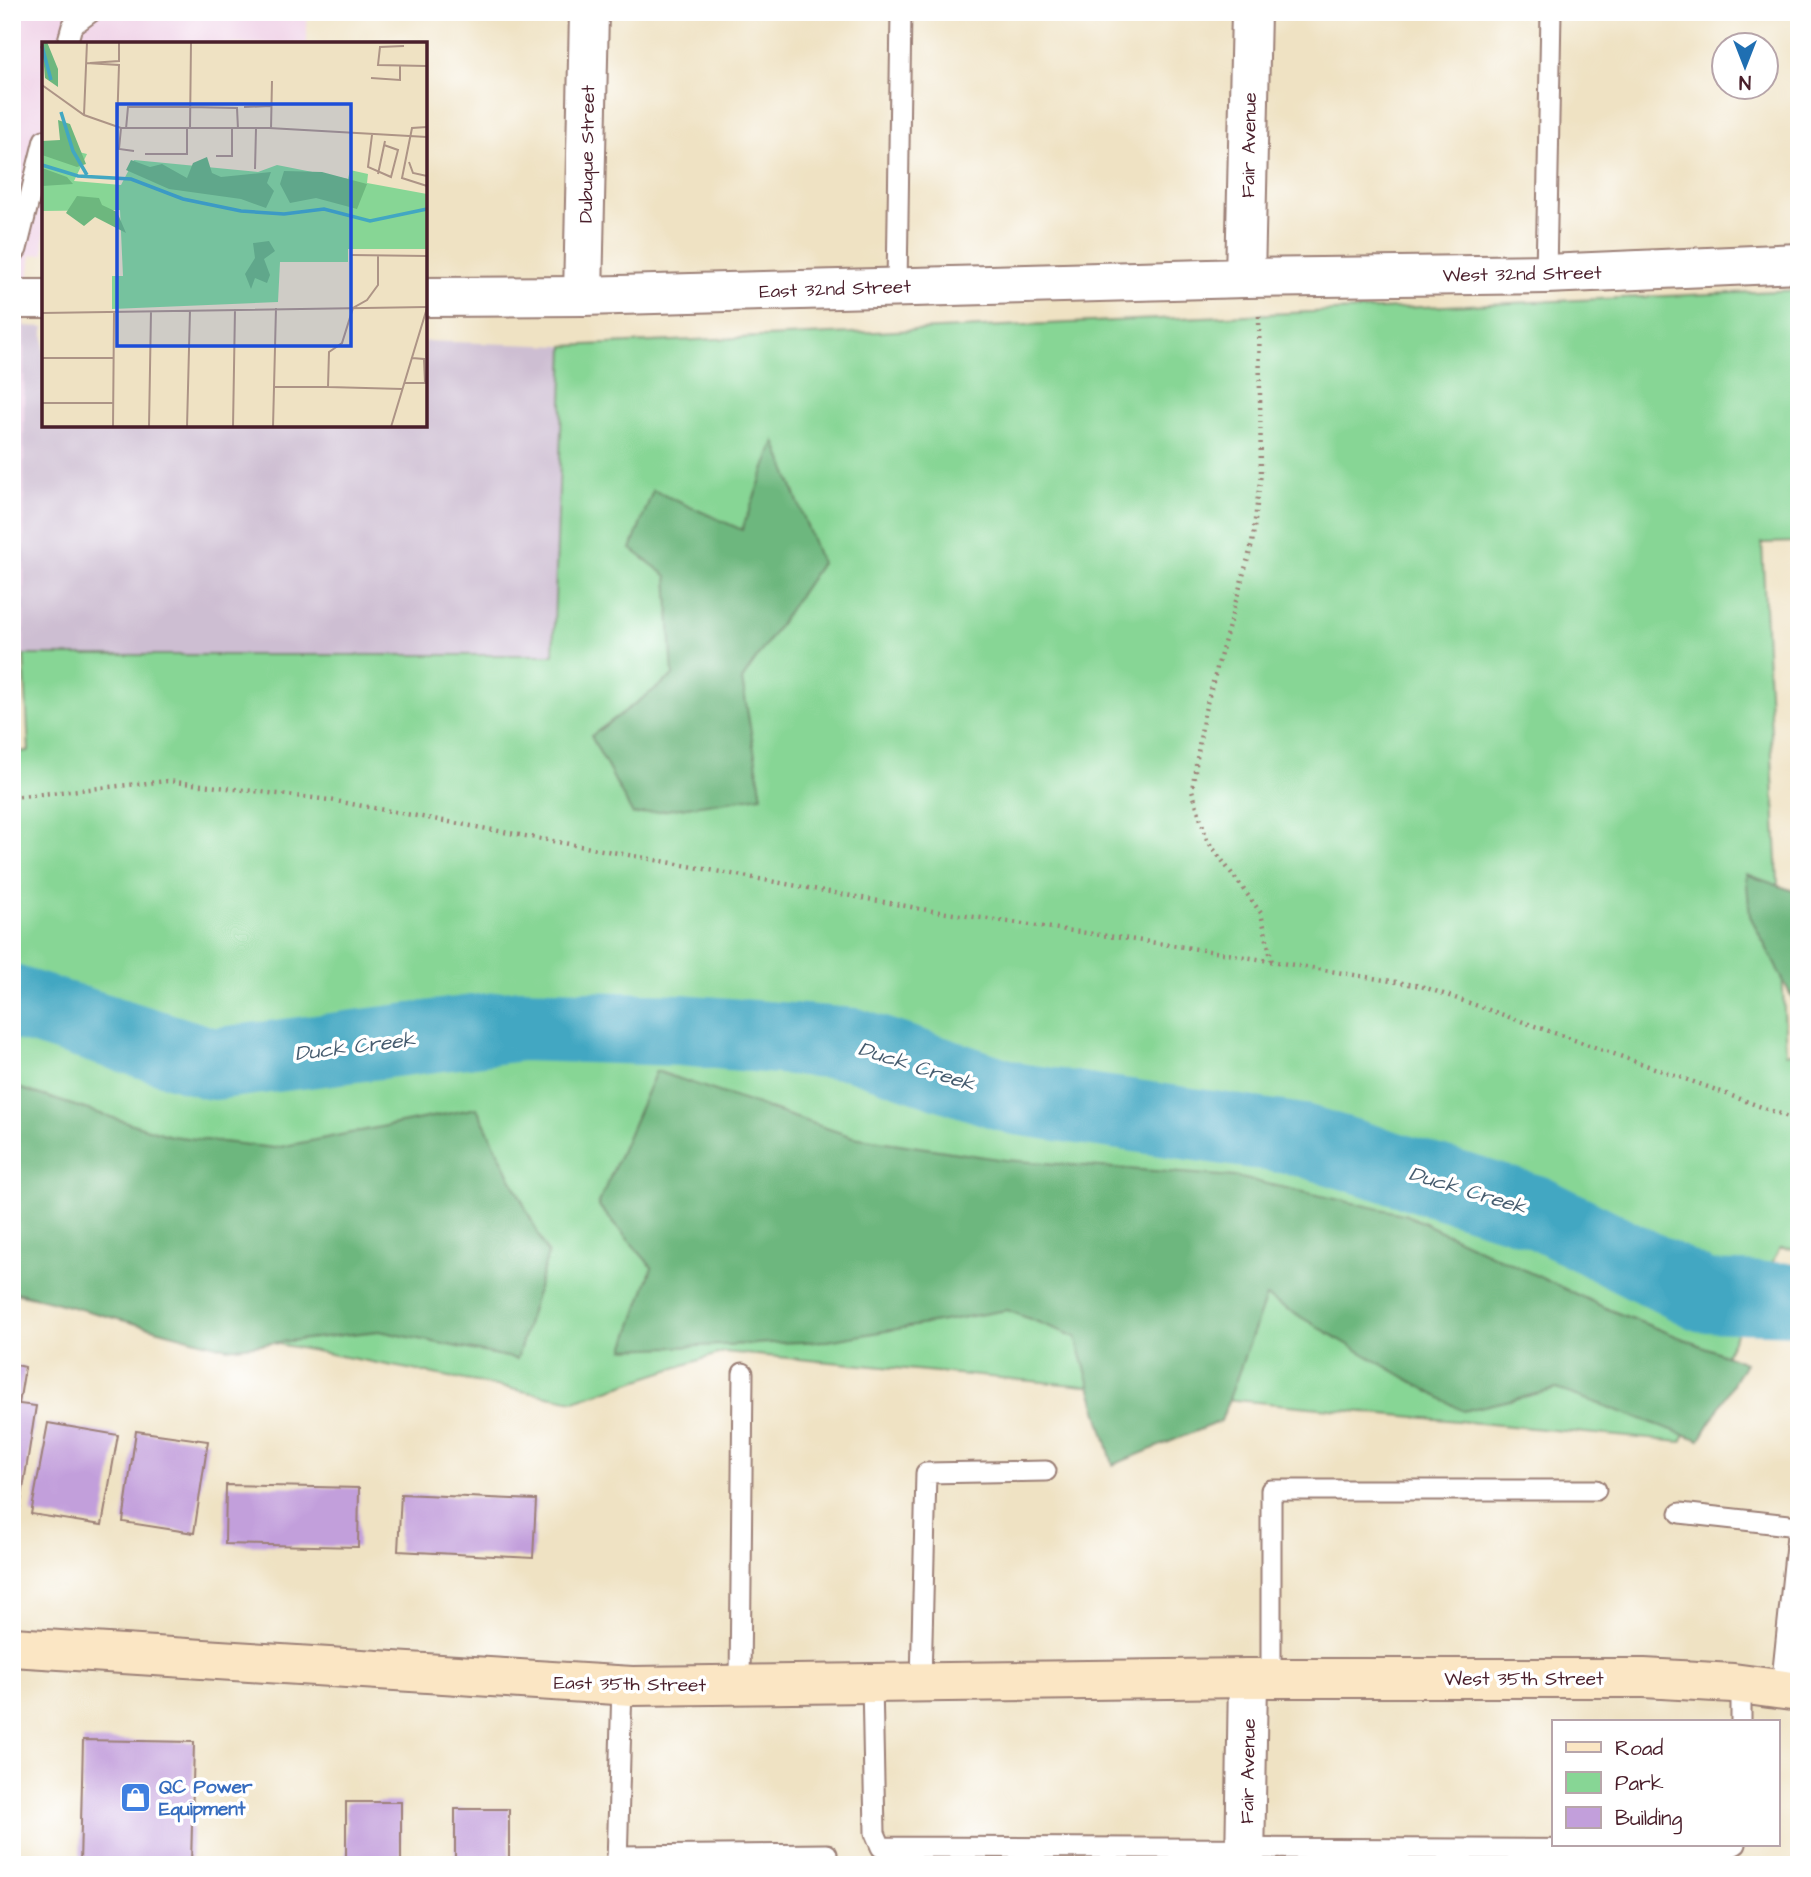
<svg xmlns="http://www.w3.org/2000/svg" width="1811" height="1877" viewBox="0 0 1811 1877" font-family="'Architects Daughter',sans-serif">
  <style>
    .built { fill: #efd0e6 }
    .industrial { fill: #cdbed2 }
    .green { fill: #87d695; stroke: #687a60; stroke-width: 2 }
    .forest { fill: #6db77e; stroke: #5c6b54; stroke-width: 2 }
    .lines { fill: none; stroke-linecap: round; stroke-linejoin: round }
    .river { stroke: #42a7c2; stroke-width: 72 }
    .building { fill: #c29fdb }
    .lane-casing { stroke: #9c8077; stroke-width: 23 }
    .street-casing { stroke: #9c8077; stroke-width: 42 }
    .secondary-casing { stroke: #9c8077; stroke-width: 42 }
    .path { stroke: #9c8077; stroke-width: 4.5; stroke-dasharray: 2 5; stroke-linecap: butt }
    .lane { stroke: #fff; stroke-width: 19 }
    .street { stroke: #fff; stroke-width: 38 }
    .secondary { stroke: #fbe6c4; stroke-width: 38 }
    .labels { text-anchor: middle; stroke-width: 7; stroke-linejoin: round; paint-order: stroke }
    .street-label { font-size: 19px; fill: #4a1f2b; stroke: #fff }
    .shop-label { font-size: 19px; font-weight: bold; fill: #366cbe; stroke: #fff; text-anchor: start }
    .water-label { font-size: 21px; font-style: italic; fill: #465c6f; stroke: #fff }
    .inset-river { fill: none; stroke: #42a7c2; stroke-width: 3.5 }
    .inset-road { fill: none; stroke: #ad9486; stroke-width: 2 }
    .view { fill: #1d4ed8; fill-opacity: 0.15; stroke: #1d4ed8; stroke-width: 3.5 }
    .inset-edge { fill: none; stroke: #4a1f2b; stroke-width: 3.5 }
  </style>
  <rect width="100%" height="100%" fill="#fff"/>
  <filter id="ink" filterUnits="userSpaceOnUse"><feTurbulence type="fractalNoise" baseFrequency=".0143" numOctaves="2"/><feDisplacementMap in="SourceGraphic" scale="14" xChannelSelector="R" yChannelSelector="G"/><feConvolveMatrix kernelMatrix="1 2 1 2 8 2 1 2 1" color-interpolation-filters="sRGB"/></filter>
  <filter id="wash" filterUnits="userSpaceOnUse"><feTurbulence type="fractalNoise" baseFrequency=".00686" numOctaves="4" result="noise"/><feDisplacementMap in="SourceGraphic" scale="28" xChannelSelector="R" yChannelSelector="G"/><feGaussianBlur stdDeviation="1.57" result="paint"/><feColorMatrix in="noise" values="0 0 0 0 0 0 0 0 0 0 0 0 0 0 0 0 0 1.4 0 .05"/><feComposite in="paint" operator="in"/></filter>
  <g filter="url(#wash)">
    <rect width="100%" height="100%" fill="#efe2c3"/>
    <path class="built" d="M12 12H307V44H44V254L31 255 24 326V655L12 656Z"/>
    <path class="industrial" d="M24 326 44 327V425H425V341L564 346 553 655H24Z"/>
    <path class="green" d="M1799 290V542L1762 543 1786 1053H1799V1249L1780 1248 1681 1442 724 1352 574 1401 12 1293V752L29 751 24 655H553L564 346Z"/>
    <g class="forest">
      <path d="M775 441 821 563 742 680 762 796 633 815 591 736 673 676 667 576 631 549 653 490 742 530Z"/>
      <path d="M1746 874 1799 893V1011L1750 916Z"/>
      <path d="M656 1071 853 1137 1005 1160 1236 1177 1407 1215 1610 1310 1745 1363 1700 1440 1557 1389 1463 1411 1266 1297 1221 1421 1113 1465 1076 1337 1007 1310 828 1341 624 1349 652 1267 598 1205Z"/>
      <path d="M12 1086 171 1136 275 1148 477 1108 548 1254 517 1359 379 1331 227 1348 12 1291Z"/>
    </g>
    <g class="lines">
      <path class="river" d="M12 1001 213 1064 521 1025 680 1030 853 1044 1017 1099 1302 1140 1535 1211 1704 1296 1799 1299"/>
    </g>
    <g id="blocks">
      <g class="building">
        <path d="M12 1364 25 1367 19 1404 36 1406 14 1547 12 1546Z"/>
        <path d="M48 1423 118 1435 102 1525 31 1514Z"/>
        <path d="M136 1431 208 1441 194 1533 123 1522Z"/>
        <path d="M226 1485 359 1488 358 1547 225 1544Z"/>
        <path d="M401 1494 536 1500 533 1558 398 1551Z"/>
        <path d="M83 1740 194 1742 191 1865H80Z"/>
        <rect x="346" y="1802" width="55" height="63"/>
        <rect x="455" y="1809" width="54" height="56"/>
      </g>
    </g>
  </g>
  <g filter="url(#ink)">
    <use href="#blocks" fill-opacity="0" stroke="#9c8077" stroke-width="2"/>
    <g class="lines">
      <defs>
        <g id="lane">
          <path d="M67 44 72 26 91 12"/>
          <path d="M12 256 17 249 44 140"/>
          <path d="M1546 274 1551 12"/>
          <path d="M897 286 901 12"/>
          <path d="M1680 1513 1798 1526 1781 1689"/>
          <path d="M1271 1678V1490H1596"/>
          <path d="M872 1682 875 1833 881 1847 1724 1850 1736 1844"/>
          <path d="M921 1682 926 1473 1046 1471"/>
          <path d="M740 1684 743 1373"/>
          <path d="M1741 1721V1684"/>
          <path d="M617 1856 827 1854"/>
          <path d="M617 1865 622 1685"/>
        </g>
        <g id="street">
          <path d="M1245 278 1251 12"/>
          <path d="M583 296 589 12"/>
          <path d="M425 297 583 296 1245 278 1546 274 1799 263"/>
          <path d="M12 299H44"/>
          <path d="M1245 1865 1248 1678"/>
        </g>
        <path id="secondary" d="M12 1647 632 1686 1248 1678H1644L1733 1683 1799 1692"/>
      </defs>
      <use href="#lane" class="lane-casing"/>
      <use href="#street" class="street-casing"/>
      <use href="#secondary" class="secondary-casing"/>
      <g class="path">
        <path d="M1259 316 1261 473 1252 544 1204 714 1192 790 1207 840 1261 913 1272 962"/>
        <path d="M12 797 167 781 330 800 933 911 1191 948 1421 986 1708 1087 1799 1121"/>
      </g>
      <use href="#lane" class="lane"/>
      <use href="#street" class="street"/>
      <use href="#secondary" class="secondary"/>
    </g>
  </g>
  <defs>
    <symbol id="shop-square" viewBox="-11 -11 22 22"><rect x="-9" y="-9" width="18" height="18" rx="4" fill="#3f7fe0" stroke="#fff"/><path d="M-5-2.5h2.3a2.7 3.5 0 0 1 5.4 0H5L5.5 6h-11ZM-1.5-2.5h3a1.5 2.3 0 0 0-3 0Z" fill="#fff"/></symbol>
  </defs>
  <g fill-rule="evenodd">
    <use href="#shop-square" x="118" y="1780" width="35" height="35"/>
  </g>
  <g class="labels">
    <g class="street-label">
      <text transform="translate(1248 145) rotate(-89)" y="7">Fair Avenue</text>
      <text transform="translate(586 154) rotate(-89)" y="7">Dubuque Street</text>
      <text transform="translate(1522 273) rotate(-1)" y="7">West 32nd Street</text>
      <text transform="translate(835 288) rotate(-2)" y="7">East 32nd Street</text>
      <text x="1524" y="1685">West 35th Street</text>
      <text transform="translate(630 1683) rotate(1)" y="7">East 35th Street</text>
      <text transform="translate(1247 1771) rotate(-89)" y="7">Fair Avenue</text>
    </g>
    <g class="shop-label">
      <text x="159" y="1793">QC Power<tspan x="159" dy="22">Equipment</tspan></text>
    </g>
    <g class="water-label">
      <text transform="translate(355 1046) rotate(-7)" y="7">Duck Creek</text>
      <text transform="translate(917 1066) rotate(18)" y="7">Duck Creek</text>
      <text transform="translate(1468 1190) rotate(17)" y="7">Duck Creek</text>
    </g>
  </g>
  <g transform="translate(42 42)">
    <rect width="385" height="385" fill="#efe2c3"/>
    <path d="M0 101 45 112 32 139 79 143 92 118 216 130 235 123 306 137 308 128 326 132 325 141 385 152V207H306V220H238L236 260 70 267V234H81L78 168 0 169Z" fill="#87d695"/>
    <path d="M0 0H5L16 27V45L3 36ZM16 78 28 82 44 122 35 125 0 113V99L18 98ZM165 115 170 131 179 135 229 130 225 141 232 149 224 166 199 157 127 147 84 128 89 118 108 125 120 122 145 136 151 121ZM0 126 25 135 31 142 0 144ZM242 129 280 130 325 142 315 167 274 156 248 161 238 142ZM35 154 57 156 60 163 75 170 84 191 53 175 42 184 24 171ZM227 199 233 209 222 217 228 233 225 241 213 236 209 247 203 232 213 216 211 201Z" fill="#6db77e"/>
    <path class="inset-river" d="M0 4 9 38M19 70 31 109 45 133M0 123 36 134 89 137 141 157 199 169 242 172 282 167 328 179 385 167"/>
    <path class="inset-road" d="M362 4 338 5 336 23 385 24M44 21 77 23 75 85M48 21 77 19V0M329 36 358 38V23M0 43 42 73 79 86H227L385 95M202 65 229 64M42 73 45 0M385 85 370 86 360 136 385 144M79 86 77 107 92 109M84 87 86 65H148L195 66 196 87M148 87 149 0M229 87 230 39M330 93 326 125 349 135 356 108 342 103M103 112H145V87M174 114H190V87M367 120 371 131 385 134M213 127 214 87M336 132 343 99M309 213 385 214M0 271 385 265M0 316H71M370 316 382 317 383 341M363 341H385M232 345H286L287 310 300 301 311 266 325 258 336 243V214M286 345 361 347M0 361H71M71 385 72 271M107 385 109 269M145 385 148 268M191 385 193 267M231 385 234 266M349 385 385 266"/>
    <path class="view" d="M75 62H309V304H75Z"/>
    <rect width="385" height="385" class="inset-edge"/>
  </g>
  <rect width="1811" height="1877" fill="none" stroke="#fff" stroke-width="42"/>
  <rect x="1552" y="1720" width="228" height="126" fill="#ffffff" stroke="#b7a5aa" stroke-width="2"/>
  <rect x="1566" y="1742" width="35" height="10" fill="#fbe6c4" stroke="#b7a5aa" stroke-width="2"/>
  <text x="1615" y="1755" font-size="21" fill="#4a1f2b">Road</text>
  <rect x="1566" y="1772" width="35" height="21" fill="#87d695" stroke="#b7a5aa" stroke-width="2"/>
  <text x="1615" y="1790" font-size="21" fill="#4a1f2b">Park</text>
  <rect x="1566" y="1807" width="35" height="21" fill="#c29fdb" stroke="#b7a5aa" stroke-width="2"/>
  <text x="1615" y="1825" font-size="21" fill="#4a1f2b">Building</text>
  <g transform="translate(1745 66) rotate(180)"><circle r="33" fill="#ffffff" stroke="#b7a5aa" stroke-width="2"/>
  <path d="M0-5L12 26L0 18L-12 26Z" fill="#1f6fb2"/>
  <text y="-10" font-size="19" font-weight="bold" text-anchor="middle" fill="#4a1f2b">N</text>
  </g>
</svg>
